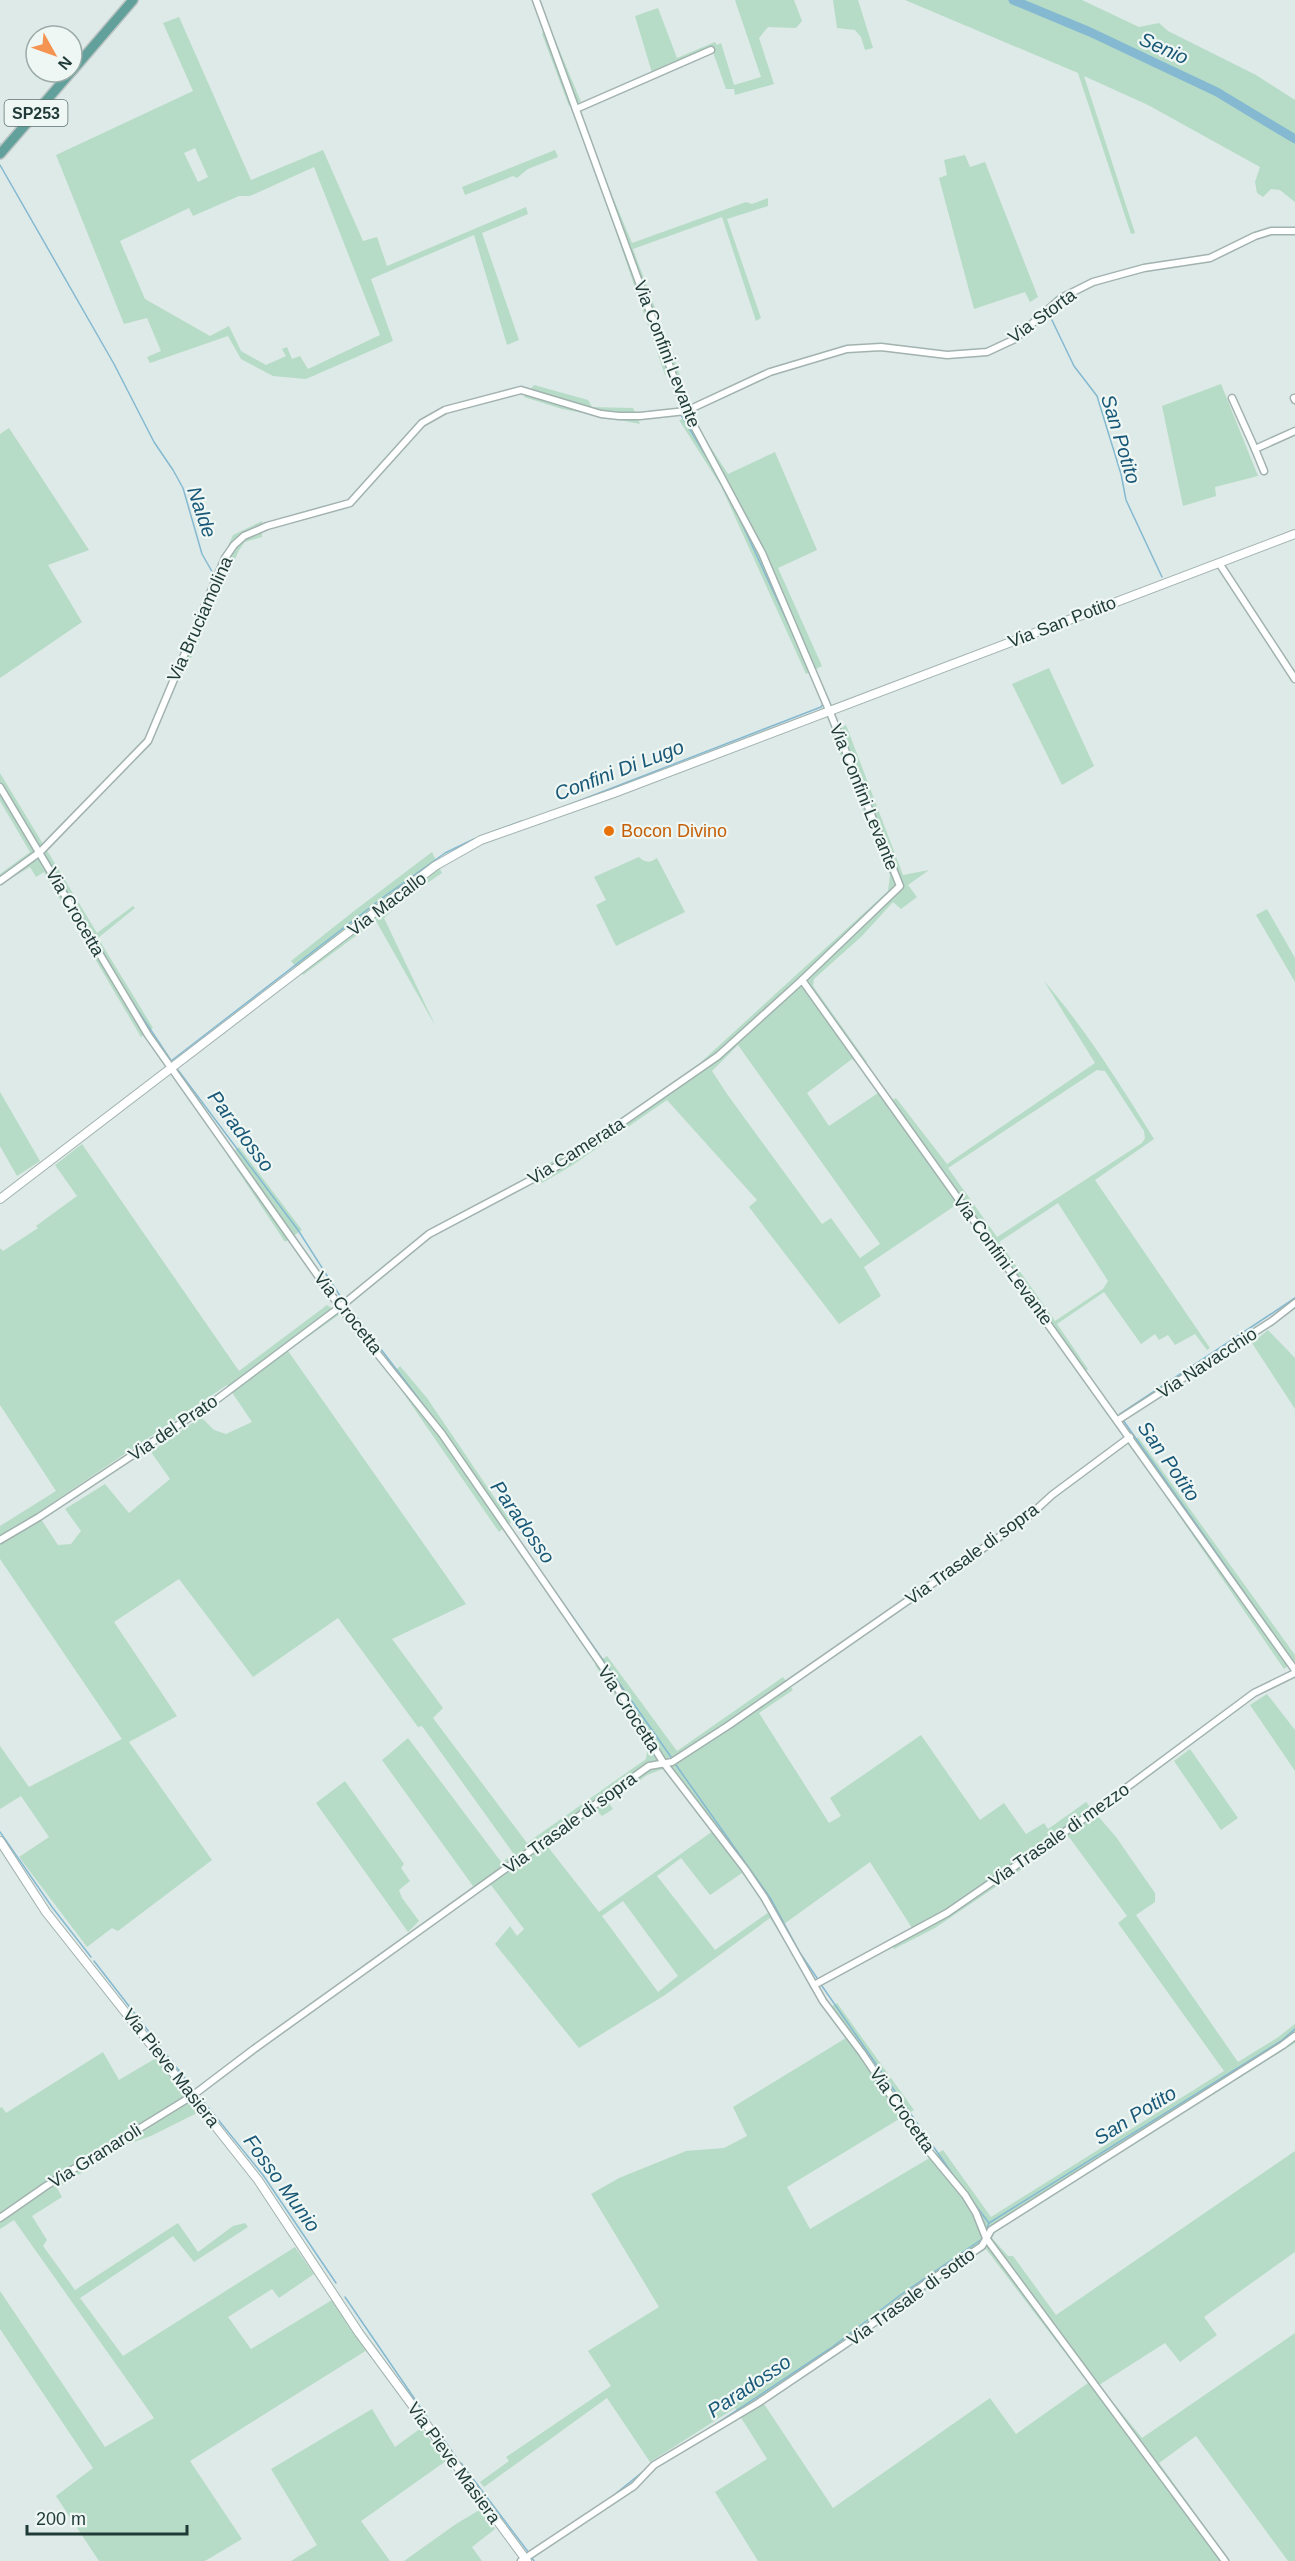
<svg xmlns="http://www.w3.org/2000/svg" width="1295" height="2561" viewBox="0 0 1295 2561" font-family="Arial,sans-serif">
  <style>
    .green { fill: #b6dcc7; fill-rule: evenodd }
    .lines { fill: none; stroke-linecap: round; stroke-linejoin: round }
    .stream { stroke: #84b9d1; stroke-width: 1.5 }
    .river { stroke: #84b9d1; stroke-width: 9 }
    .minor-casing { stroke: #a1b2af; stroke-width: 9 }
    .tertiary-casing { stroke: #a1b2af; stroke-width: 10 }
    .primary-casing { stroke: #bcc4c3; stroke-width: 12 }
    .minor { stroke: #fff; stroke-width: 6 }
    .tertiary { stroke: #fff; stroke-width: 8 }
    .primary { stroke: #62a19b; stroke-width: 9 }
    .food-dot { fill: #e8710a; stroke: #eff7f4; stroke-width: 2 }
    .labels { text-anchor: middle; stroke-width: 4.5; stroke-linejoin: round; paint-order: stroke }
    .shield { fill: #eff7f4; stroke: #5d7370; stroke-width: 1.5 }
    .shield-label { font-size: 16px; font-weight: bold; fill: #1f3a37 }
    .street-label { font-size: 18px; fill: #1f3a37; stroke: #eff7f4 }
    .food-label { font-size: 18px; fill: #c56008; stroke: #eff7f4; text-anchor: start }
    .water-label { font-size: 20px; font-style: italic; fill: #195877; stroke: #eff7f4 }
  </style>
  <rect width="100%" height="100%" fill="#deeae7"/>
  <g class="green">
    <path d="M735 0H794L802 21 796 28 768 27 759 38 774 84 735 95 734 89H726L713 52 645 82 644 76 652 73 635 16 658 8 677 58 715 42 717 45 721 43 734 85 761 77Z"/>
    <path d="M833 0H858L873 48 865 50 861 37 855 30 837 28Z"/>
    <path d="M905 0H1082L1139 27 1159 23 1168 31 1256 75 1295 100V202L1280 190 1271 189 1263 197 1257 193 1255 182 1260 167 1148 105 1084 76 1135 233 1131 234 1078 73Z"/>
    <path d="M179 17 251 180 323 150 363 241 377 237 387 266 526 207 528 214 482 233 519 340 507 345 474 235 371 279 393 341 306 379 273 376 241 359 228 336 150 363 147 357 161 351 147 318 124 324 56 155 193 91 163 23ZM195 148 208 177 198 182 184 153ZM314 167 380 335 308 369 300 356 292 359 287 347 282 349 286 356 266 365 241 351 229 326 210 336 145 299 120 241 189 208 193 216 239 196H250Z"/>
    <path d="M549 25 581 102 569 106 542 34Z"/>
    <path d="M555 150 558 157 528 169 517 178 513 176 465 195 462 187Z"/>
    <path d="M965 155 970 167 985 162 1038 297 1030 302 1025 292 974 309 939 178 947 175 944 160Z"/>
    <path d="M604 176 632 243 746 202 752 204 768 198V206L727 219 761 318 756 321 722 217 633 249 680 375H665L597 177Z"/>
    <path d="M1221 384 1258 476 1215 487 1216 496 1183 506 1162 406Z"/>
    <path d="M534 385 588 400 592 407 633 408 640 424 562 409 524 397Z"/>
    <path d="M694 416 706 440 728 474 775 452 817 550 778 568 822 666 806 674 721 486 679 420Z"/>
    <path d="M9 428 89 550 48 565 82 622 0 678V434Z"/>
    <path d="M262 521V537L245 542 239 550 187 667 180 652 233 535Z"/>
    <path d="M1049 668 1094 766 1062 785 1012 684Z"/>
    <path d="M846 725 903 875 929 870 908 885 917 897 901 909 893 902 862 936 814 979 813 986 867 1062 860 1066 852 1059 807 1093 829 1126 878 1093 886 1104 896 1098 947 1164 1095 1063 1044 981C1086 1030 1120 1084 1154 1139L1095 1180 1210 1348 1207 1350 1195 1334 1175 1345 1168 1335 1159 1340 1155 1334 1141 1344 1104 1292 1057 1324 1088 1369 1081 1374 959 1203 864 1267 881 1296 839 1324 749 1207 757 1200 667 1100 571 1166 542 1183 535 1171 584 1144 700 1063 888 891 890 875 832 734ZM738 1045 880 1244 860 1258 831 1218 822 1224 727 1094 712 1071ZM1097 1070 1105 1071 1144 1131 1145 1138 1142 1143 997 1237 948 1168ZM1058 1203 1108 1281 1103 1289 1055 1321 999 1242Z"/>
    <path d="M0 773 97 933 133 906 135 908 98 938 153 1028 141 1037 44 872 36 877 30 867 0 885V874L30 852 0 801Z"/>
    <path d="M432 852 442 873 407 897 384 918 436 1027 376 921 303 975 291 961 354 911Z"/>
    <path d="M639 857C645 863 650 863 657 858L685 912 616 946 596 905 606 900 594 877Z"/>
    <path d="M1267 909 1295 958V982L1256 915Z"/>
    <path d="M0 1092 40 1161 17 1176 0 1146Z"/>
    <path d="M82 1144 239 1371 327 1305 340 1314 288 1351 466 1604 392 1639 443 1708 433 1718 527 1843 646 1759 648 1746 595 1665 607 1656 677 1751 783 1677 793 1690 759 1713 829 1823 841 1816 830 1798 921 1735 980 1820 1004 1803 1026 1834 1044 1823 1048 1829 1086 1802 1116 1837 1155 1893V1902L1136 1915 1238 2062 1277 2038 1295 2024V2043L995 2232 992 2238 1008 2256H1013L1056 2315 1295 2151V2252L1204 2317 1217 2335 1180 2362 1165 2343 1099 2385 1142 2438 1295 2333V2561H1288L1196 2436 1159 2463 1230 2561H758L715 2492 767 2459 735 2408 650 2462 607 2398 484 2487 480 2482 509 2461 506 2457 611 2386 588 2351 659 2307 591 2194 619 2178 686 2151 724 2148 747 2136 733 2107 846 2038 825 2010 837 2003 914 2110 787 2187 810 2229 943 2150 991 2217 1224 2071 1118 1923 1127 1916 1069 1837 935 1928 894 1949 889 1940 912 1928 870 1862 777 1929 770 1918 665 1995 579 2048 495 1944 510 1926 517 1936 524 1929 491 1885 478 1893 382 1760 408 1738 502 1863 513 1853 422 1726 418 1727 338 1618 253 1677 179 1579 114 1622 177 1716 129 1742 212 1860 118 1931 112 1928 87 1947 19 1857 49 1837 21 1796 0 1809V1746L29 1787 122 1739 0 1559V1526L56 1491 0 1405V1248L3 1251 38 1228 36 1226 77 1196 55 1165ZM227 1385 252 1422 226 1434 214 1430 201 1417 151 1452 170 1479 129 1513 105 1484 65 1509 81 1531 71 1544 58 1545 37 1513ZM663 1769 713 1831 599 1912 548 1847 596 1810 602 1816 613 1809 609 1803 647 1775ZM681 1858 710 1895 742 1873 769 1912 715 1950 657 1876ZM623 1901 678 1976 658 1992 602 1916ZM986 2249 1088 2383 1016 2434 990 2398 833 2508 764 2404C839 2353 911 2299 986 2249Z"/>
    <path d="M239 1147 302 1230 285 1242 228 1156Z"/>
    <path d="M1268 1330 1295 1358V1409L1252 1343Z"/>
    <path d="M400 1366 427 1398 511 1522 499 1532 391 1375Z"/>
    <path d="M1138 1437 1295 1655V1661L1284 1669 1130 1444Z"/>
    <path d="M1267 1694 1295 1730V1771L1250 1705Z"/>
    <path d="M1190 1749 1238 1818 1221 1830 1174 1761Z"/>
    <path d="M345 1781 404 1864 401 1868 410 1881 399 1890 402 1898 419 1921 408 1932 316 1803Z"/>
    <path d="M103 2052 119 2080 156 2058 199 2112 151 2136 128 2144 57 2188 62 2197 32 2216 47 2240 43 2246 75 2290 178 2223 198 2252 233 2226 245 2223 248 2227 194 2262 173 2236 80 2298 123 2356 295 2247 314 2274 279 2298 272 2289 228 2317 251 2349 332 2300 367 2350 190 2461 242 2539 205 2561H99L56 2496 93 2468 0 2329V2291L105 2447 154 2418 14 2220 0 2229V2108L2 2107 6 2113Z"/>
    <path d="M372 2409 395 2447 421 2428 446 2461 361 2521 390 2561H291L317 2545 271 2469Z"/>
    <path d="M481 2509 495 2529 472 2547 482 2561H404L456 2524Z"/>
  </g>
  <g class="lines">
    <g class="stream">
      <path d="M0 144V145"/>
      <path d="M0 165 114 364 154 442 173 470 183 488 202 554 214 575"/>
      <path d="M1049 314 1074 366 1097 396 1121 474 1126 500 1162 577"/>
      <path d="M681 415 709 461"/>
      <path d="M738 515 804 658"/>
      <path d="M181 670 219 581"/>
      <path d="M563 807 821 707 823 704 816 687"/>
      <path d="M23 819 39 846"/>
      <path d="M484 835 522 821"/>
      <path d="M43 852 122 985"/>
      <path d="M129 997 172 1062"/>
      <path d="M171 1061 385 896 445 853 474 839"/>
      <path d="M178 1070 298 1230 342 1299"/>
      <path d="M348 1306 444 1432"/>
      <path d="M1121 1416 1120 1414 1295 1298"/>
      <path d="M1123 1420 1291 1659"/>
      <path d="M544 1576 671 1757"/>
      <path d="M676 1765 771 1899 800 1953 817 1978"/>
      <path d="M0 1832 52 1907 91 1957"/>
      <path d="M94 1961 191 2086"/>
      <path d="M822 1986 960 2185"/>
      <path d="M203 2101 263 2175 336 2283"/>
      <path d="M970 2198 989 2223 987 2228"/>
      <path d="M989 2223 1281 2041 1295 2029"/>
      <path d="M345 2297 429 2420"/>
      <path d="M434 2426 458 2460"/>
      <path d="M707 2430 831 2348 899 2296 982 2239"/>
      <path d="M461 2463 529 2553"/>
      <path d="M609 2499 645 2470"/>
      <path d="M532 2558 534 2561"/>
    </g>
    <path class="river" d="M1013 0 1090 32 1217 92 1295 139"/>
    <defs>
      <g id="minor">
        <path d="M536 0 686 411 762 553 829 710 900 886 802 980 1295 1670"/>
        <path d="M576 109 711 50"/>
        <path d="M1232 398 1255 449 1295 431"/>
        <path d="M1294 398 1295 400"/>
        <path d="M1255 449 1264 471"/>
        <path d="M1219 563 1295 679"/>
        <path d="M0 787 148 1035 340 1307 442 1434 616 1686 663 1762 745 1869 764 1897 823 2001 862 2053 927 2149 965 2195 976 2213 986 2238 1225 2561"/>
        <path d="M0 881 40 852 148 741 225 558 234 545 244 536 267 526 350 503 422 423 445 410 521 390 601 414 619 416H640L686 411 770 372 847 349 881 347 947 355 987 352 1015 339 1061 298 1093 282 1144 268 1210 258 1255 236 1271 231H1295"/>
        <path d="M1118 1420 1272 1321 1295 1303"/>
        <path d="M0 1540 39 1517 216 1400 340 1307 429 1234 565 1162 718 1056 802 980"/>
        <path d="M814 1985 947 1913 1095 1811 1254 1693 1295 1673"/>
        <path d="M0 2218 46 2186 192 2096 254 2049 649 1766 672 1762 729 1725 1028 1517 1052 1495 1130 1437"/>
        <path d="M521 2561 634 2486 654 2465 758 2403 847 2343 925 2284 982 2246 991 2230 1283 2045 1295 2036"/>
      </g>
      <g id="tertiary">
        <path d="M0 1199 435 866 481 840 614 793 1295 534"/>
        <path d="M0 1841 46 1912 258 2180 359 2333 527 2561"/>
      </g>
      <g id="primary">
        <path d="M72 71 133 0"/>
        <path d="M0 154 71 72"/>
      </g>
    </defs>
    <use href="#minor" class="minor-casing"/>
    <use href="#tertiary" class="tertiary-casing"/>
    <use href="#primary" class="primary-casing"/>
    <use href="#minor" class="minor"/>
    <use href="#tertiary" class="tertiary"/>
    <use href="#primary" class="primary"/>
  </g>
  <circle class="food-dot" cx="609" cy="831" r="6"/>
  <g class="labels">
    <rect class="shield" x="4.5" y="100" width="63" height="26" rx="4.5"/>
    <g class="shield-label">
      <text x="36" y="119">SP253</text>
    </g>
    <g class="street-label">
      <text transform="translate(1042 316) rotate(-36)" y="6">Via Storta</text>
      <text transform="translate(667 354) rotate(69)" y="6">Via Confini Levante</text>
      <text transform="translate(200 619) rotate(-66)" y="6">Via Bruciamolina</text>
      <text transform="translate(1062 622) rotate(-21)" y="6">Via San Potito</text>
      <text transform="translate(864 797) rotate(68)" y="6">Via Confini Levante</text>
      <text transform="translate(387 904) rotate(-37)" y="6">Via Macallo</text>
      <text transform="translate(75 912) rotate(60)" y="6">Via Crocetta</text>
      <text transform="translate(576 1151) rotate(-32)" y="6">Via Camerata</text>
      <text transform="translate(1003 1260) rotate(54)" y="6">Via Confini Levante</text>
      <text transform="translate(348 1313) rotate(52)" y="6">Via Crocetta</text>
      <text transform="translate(1207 1363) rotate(-33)" y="6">Via Navacchio</text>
      <text transform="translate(173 1428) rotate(-34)" y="6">Via del Prato</text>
      <text transform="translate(972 1554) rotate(-36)" y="6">Via Trasale di sopra</text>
      <text transform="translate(629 1709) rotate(57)" y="6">Via Crocetta</text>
      <text transform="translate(570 1823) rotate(-36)" y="6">Via Trasale di sopra</text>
      <text transform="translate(1059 1835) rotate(-35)" y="6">Via Trasale di mezzo</text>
      <text transform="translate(171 2068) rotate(52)" y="6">Via Pieve Masiera</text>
      <text transform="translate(902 2110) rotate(55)" y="6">Via Crocetta</text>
      <text transform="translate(95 2156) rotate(-32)" y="6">Via Granaroli</text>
      <text transform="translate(911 2297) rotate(-36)" y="6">Via Trasale di sotto</text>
      <text transform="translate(454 2463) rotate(54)" y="6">Via Pieve Masiera</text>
    </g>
    <g class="food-label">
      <text x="621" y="837">Bocon Divino</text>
    </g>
    <g class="water-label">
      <text transform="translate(1164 48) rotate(24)" y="7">Senio</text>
      <text transform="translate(1121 439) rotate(73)" y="7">San Potito</text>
      <text transform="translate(202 512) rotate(71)" y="7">Nalde</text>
      <text transform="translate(619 770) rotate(-21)" y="7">Confini Di Lugo</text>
      <text transform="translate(241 1131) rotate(53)" y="7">Paradosso</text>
      <text transform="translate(1169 1461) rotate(55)" y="7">San Potito</text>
      <text transform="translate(523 1522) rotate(55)" y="7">Paradosso</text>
      <text transform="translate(1135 2115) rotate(-32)" y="7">San Potito</text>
      <text transform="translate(282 2183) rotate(54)" y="7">Fosso Munio</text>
      <text transform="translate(749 2386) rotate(-34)" y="7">Paradosso</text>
    </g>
  </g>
  <g transform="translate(54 54) rotate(130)"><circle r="28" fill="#eff7f4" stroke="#9caba8" stroke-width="1.5"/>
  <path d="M0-4.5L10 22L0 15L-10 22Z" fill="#f59452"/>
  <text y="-9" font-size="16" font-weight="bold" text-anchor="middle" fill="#1f3a37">N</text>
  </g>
  <path d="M27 2525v9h160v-9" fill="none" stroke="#1f3a37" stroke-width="3"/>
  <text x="36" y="2525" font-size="18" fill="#1f3a37" stroke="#eff7f4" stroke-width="4.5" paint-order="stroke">200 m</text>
</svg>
